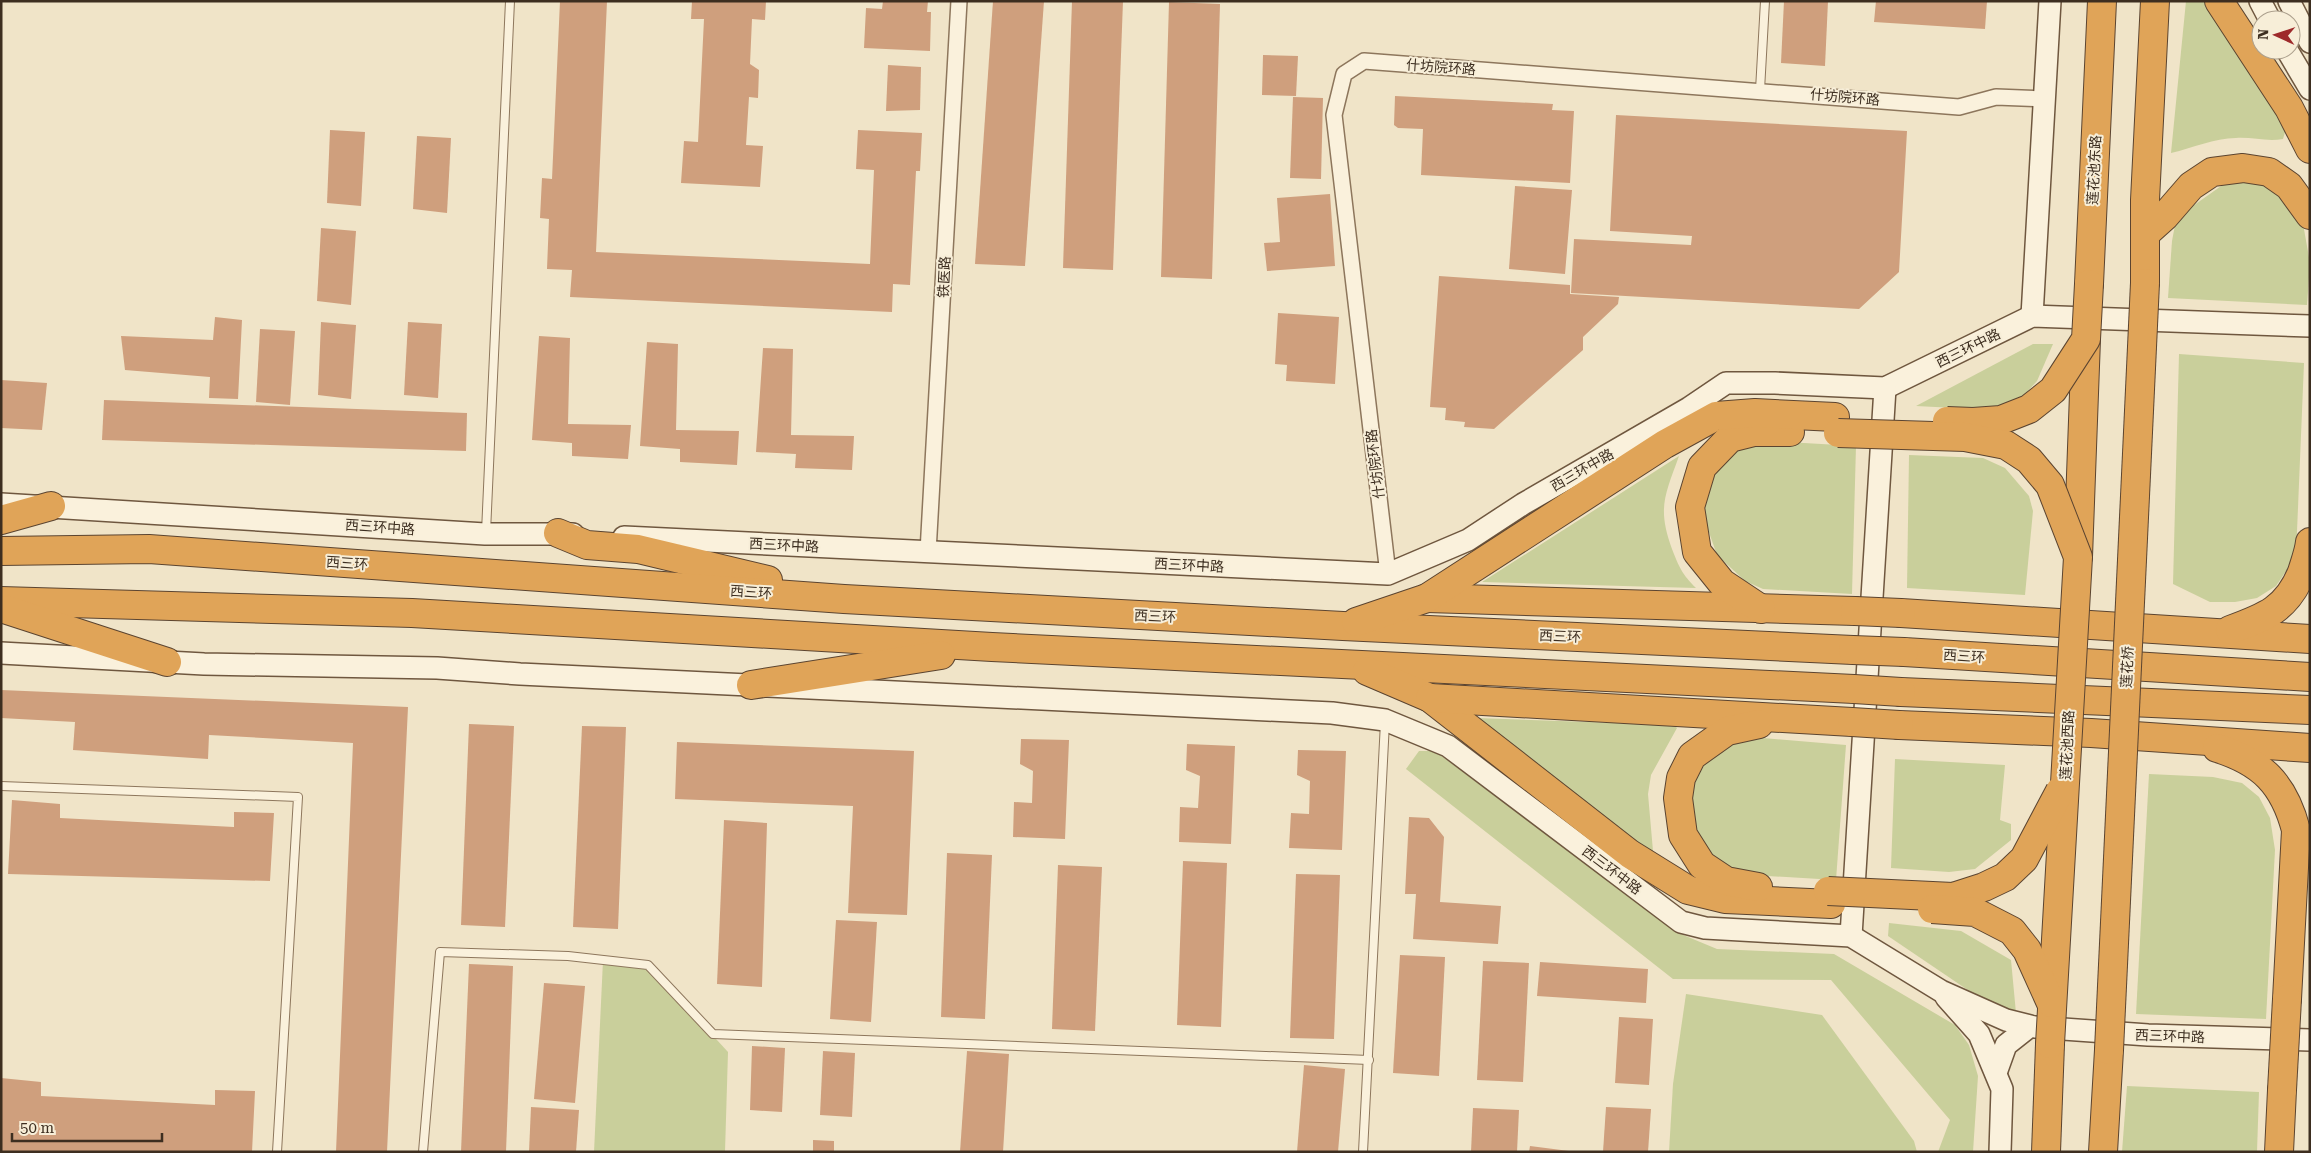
<svg xmlns="http://www.w3.org/2000/svg" width="2311" height="1153" viewBox="0 0 2311 1153" font-family="'Roboto Serif','Noto Sans SC',serif">
  <style>
    .green { fill: #c9cf9b }
    .building { fill: #cf9f7d }
    .lines { fill: none; stroke-linecap: round; stroke-linejoin: round }
    .lane-casing { stroke: #8d765c; stroke-width: 10 }
    .street-casing { stroke: #8d765c; stroke-width: 18 }
    .secondary-casing { stroke: #6f573f; stroke-width: 24 }
    .highway-casing { stroke: #5b4430; stroke-width: 30 }
    .lane { stroke: #faf1dc; stroke-width: 8 }
    .street { stroke: #faf1dc; stroke-width: 15 }
    .secondary { stroke: #faf1dc; stroke-width: 21 }
    .highway { stroke: #e0a458; stroke-width: 28 }
    .highway-bridge-casing { stroke: #5b4430; stroke-width: 30; stroke-linecap: butt }
    .highway-bridge { stroke: #e0a458; stroke-width: 28 }
    .labels { text-anchor: middle; stroke-width: 4; stroke-linejoin: round; paint-order: stroke }
    .street-label { font-size: 14px; fill: #3d2e20; stroke: #f7eed8 }
  </style>
  <rect width="100%" height="100%" fill="#f0e4c8"/>
  <g class="green">
    <path d="M2186 1H2204L2286 129 2283 139C2267 142 2253 137 2236 138 2214 138 2193 148 2171 153Z"/>
    <path d="M2252 182 2276 189 2302 218 2310 263 2307 305 2168 298 2172 241 2175 225 2190 208 2224 184Z"/>
    <path d="M2033 344H2053L2037 381 2014 406 1994 410 1916 406Z"/>
    <path d="M2179 354 2304 363 2296 556 2276 586 2257 598 2235 602H2210L2173 584Z"/>
    <path d="M1752 440 1856 446 1852 594 1763 589 1745 581 1717 555 1705 521 1704 499 1713 476 1731 454Z"/>
    <path d="M1909 455 1983 458 2005 468 2029 496 2033 511 2025 595 1907 588Z"/>
    <path d="M1679 456C1665 495 1657 508 1672 549 1679 567 1682 574 1696 588L1482 582Z"/>
    <path d="M1477 718 1674 725 1677 728 1651 775 1648 794 1653 851H1648Z"/>
    <path d="M1751 737 1846 745 1836 880 1733 874 1719 866 1695 828 1688 813 1693 775 1711 752Z"/>
    <path d="M1419 751H1435L1676 932 1717 949 1834 954 1955 1025 1969 1045 1978 1076 1973 1152H1938L1950 1120 1831 980 1673 979 1406 769Z"/>
    <path d="M1895 759 2005 765 2000 820 2011 824V840L1975 869 1949 872 1891 868Z"/>
    <path d="M2149 774 2213 777 2242 783 2259 797 2270 818 2275 850 2266 1019 2136 1014Z"/>
    <path d="M1889 923 1961 931 2011 960 2016 1013 1987 1003 1888 936Z"/>
    <path d="M603 960 648 965 728 1052 725 1152H594Z"/>
    <path d="M1686 994 1822 1015 1914 1141 1917 1152H1669L1673 1084Z"/>
    <path d="M2127 1086 2259 1092 2257 1152H2122Z"/>
  </g>
  <g class="building">
    <path d="M560 1H607L596 252 870 264 874 170 856 169 858 130 922 133 920 171H916L910 285 893 284 892 312 570 297 572 270 547 269 549 219 540 218 542 178 552 179Z"/>
    <path d="M692 1H766L765 20 752 19 750 64 759 70 758 98 749 97 746 145 763 146 760 187 681 183 684 141 698 142 704 19H691Z"/>
    <path d="M883 1H928L927 12H931L930 51 864 48 866 8 882 9Z"/>
    <path d="M993 1H1044L1025 266 975 264Z"/>
    <path d="M1072 1H1123L1113 270 1063 268Z"/>
    <path d="M1784 1H1828L1825 66 1781 63Z"/>
    <path d="M1876 1H1987L1985 29 1874 22Z"/>
    <path d="M1169 2 1220 4 1212 279 1161 277Z"/>
    <path d="M1263 55 1298 56 1296 96 1262 95Z"/>
    <path d="M888 65 921 67 920 110 886 111Z"/>
    <path d="M1395 96 1553 104 1552 110 1574 111 1570 183 1421 175 1423 129 1398 128 1394 125Z"/>
    <path d="M1293 97 1323 98 1321 179 1290 178Z"/>
    <path d="M1616 115 1907 131 1899 272 1859 309 1571 293 1574 239 1691 245 1692 236 1610 231Z"/>
    <path d="M330 130 365 132 361 206 327 203Z"/>
    <path d="M417 136 451 138 447 213 413 209Z"/>
    <path d="M1515 186 1572 190 1565 274 1509 269Z"/>
    <path d="M1330 194 1335 266 1267 271 1264 243 1280 242 1277 198Z"/>
    <path d="M321 228 356 231 351 305 317 301Z"/>
    <path d="M1439 276 1570 285V294L1619 297 1618 304 1583 337V350L1494 429 1464 427 1465 422 1445 420 1446 408 1430 407Z"/>
    <path d="M1278 313 1339 317 1335 384 1286 381 1287 365 1275 364Z"/>
    <path d="M215 317 242 320 238 399 209 398 210 377 125 370 121 336 213 340Z"/>
    <path d="M321 322 356 325 351 399 318 395Z"/>
    <path d="M408 322 442 324 438 398 404 395Z"/>
    <path d="M260 329 295 331 290 405 256 402Z"/>
    <path d="M539 336 570 338 568 424 631 425 628 459 572 456V443L532 440Z"/>
    <path d="M647 342 678 344 676 430 739 431 737 465 680 462V449L640 446Z"/>
    <path d="M763 348 793 349 791 435 854 436 852 470 795 468 796 454 756 452Z"/>
    <path d="M1 380 47 383 42 430 1 428Z"/>
    <path d="M104 400 467 413 466 451 102 440Z"/>
    <path d="M1 690 408 707 387 1152H336L353 743 209 735 208 759 73 750 75 722 1 718Z"/>
    <path d="M469 724 514 726 505 927 461 925Z"/>
    <path d="M582 726 626 727 618 929 573 927Z"/>
    <path d="M1021 739 1069 740 1065 839 1013 837 1014 802 1032 803 1033 771 1020 764Z"/>
    <path d="M677 742 914 751 907 915 848 913 853 806 675 799Z"/>
    <path d="M1187 744 1235 746 1231 844 1179 842 1180 807 1198 808 1200 776 1186 770Z"/>
    <path d="M1298 750 1346 751 1342 850 1289 848 1291 813 1309 814 1310 781 1297 775Z"/>
    <path d="M12 800 60 804V818L234 827V812L274 813 270 881 8 874Z"/>
    <path d="M1409 817 1429 818 1444 837 1440 902 1501 906 1498 944 1413 939 1416 894H1405Z"/>
    <path d="M724 820 767 823 762 987 717 984Z"/>
    <path d="M947 853 992 855 985 1019 941 1017Z"/>
    <path d="M1183 861 1227 863 1221 1027 1177 1025Z"/>
    <path d="M1058 865 1102 867 1095 1031 1052 1029Z"/>
    <path d="M1296 874 1340 875 1334 1039 1290 1038Z"/>
    <path d="M836 920 877 922 871 1022 830 1019Z"/>
    <path d="M1400 955 1445 957 1439 1076 1393 1073Z"/>
    <path d="M1483 961 1529 963 1523 1082 1477 1080Z"/>
    <path d="M1540 962 1648 969 1646 1003 1537 996Z"/>
    <path d="M469 964 513 966 506 1152H461Z"/>
    <path d="M544 983 585 986 575 1103 534 1099Z"/>
    <path d="M1619 1017 1653 1019 1649 1085 1615 1083Z"/>
    <path d="M752 1046 785 1048 782 1112 750 1110Z"/>
    <path d="M823 1051 855 1053 852 1117 820 1115Z"/>
    <path d="M967 1051 1009 1054 1003 1152H960Z"/>
    <path d="M1304 1065 1345 1069 1338 1152H1297Z"/>
    <path d="M1 1078 41 1082V1096L215 1105V1090L255 1091 252 1152H1Z"/>
    <path d="M531 1107 579 1110 576 1152H529Z"/>
    <path d="M1606 1107 1651 1109 1648 1152H1603Z"/>
    <path d="M1473 1108 1519 1110 1517 1152H1471Z"/>
    <path d="M813 1140 834 1141V1152H813Z"/>
    <path d="M1530 1146 1569 1151V1152H1529Z"/>
  </g>
  <g class="lines">
    <defs>
      <g id="lane">
        <path d="M1760 90 1765 1"/>
        <path d="M486 532 510 1"/>
        <path d="M1 786 298 797 277 1152"/>
        <path d="M423 1152 440 952 568 956 648 965 713 1034 1369 1060"/>
        <path d="M1363 1152 1385 722"/>
      </g>
      <g id="street">
        <path d="M928 552 959 1"/>
        <path d="M1388 574 1334 115 1344 74 1364 61 1959 107 1996 97 2044 99"/>
      </g>
      <g id="secondary">
        <path d="M2260 1 2270 20"/>
        <path d="M2289 1 2310 42"/>
        <path d="M2287 50 2310 89"/>
        <path d="M2032 316 2050 1"/>
        <path d="M1 504 485 534H573"/>
        <path d="M624 537 1388 574 1468 540 1523 504 1689 408 1726 383H1775L1885 388 2032 316 2310 326"/>
        <path d="M1 653 204 664 437 668 520 674 1332 713 1385 720 1448 746 1681 922 1705 928 1851 936 1941 991 2006 1020 2030 1026 2006 1045 1996 1073"/>
        <path d="M1851 936 1885 388"/>
        <path d="M1946 997 1979 1034 2002 1089 2000 1152"/>
        <path d="M2035 1027 2148 1035 2310 1040"/>
      </g>
      <g id="highway">
        <path d="M2219 1 2289 108 2310 149"/>
        <path d="M2145 234 2165 216 2191 186 2212 172 2243 168 2269 172 2289 186 2310 215"/>
        <path d="M2145 283V200L2155 1"/>
        <path d="M2089 284 2102 1"/>
        <path d="M1 520 51 506"/>
        <path d="M558 533 587 545 638 549 768 580"/>
        <path d="M1 551 149 549 844 599 1343 626 1853 650"/>
        <path d="M2078 557 2086 339"/>
        <path d="M1427 598 1855 611"/>
        <path d="M1 601 412 613 992 647 1854 689"/>
        <path d="M1761 609 1722 583 1697 552 1690 507 1702 467 1730 438 1754 432H1790"/>
        <path d="M7 610 167 662"/>
        <path d="M1901 613 2310 639"/>
        <path d="M1356 622 1427 598 1665 444 1716 416 1755 413 1835 417"/>
        <path d="M2230 630C2266 617 2287 609 2302 572 2305 562 2309 552 2310 542"/>
        <path d="M1904 652 2310 677"/>
        <path d="M1367 671 1430 698 1630 854 1688 890 1725 899 1831 904"/>
        <path d="M751 685 941 655"/>
        <path d="M1901 692 2310 710"/>
        <path d="M1430 698 1852 722"/>
        <path d="M1899 725 2091 733 2310 748"/>
        <path d="M2217 748C2262 762 2284 784 2296 830L2287 999"/>
        <path d="M1758 887 1726 881 1702 865 1683 835 1678 798 1681 778 1692 756 1727 731 1759 724"/>
        <path d="M2046 1152 2050 1044"/>
        <path d="M2103 1152 2109 1050"/>
        <path d="M2279 1152 2282 1090"/>
      </g>
    </defs>
    <use href="#lane" class="lane-casing"/>
    <use href="#street" class="street-casing"/>
    <use href="#secondary" class="secondary-casing"/>
    <use href="#highway" class="highway-casing"/>
    <use href="#lane" class="lane"/>
    <use href="#street" class="street"/>
    <use href="#secondary" class="secondary"/>
    <use href="#highway" class="highway"/>
    <defs>
      <g id="highway-bridge">
        <path d="M1947 421 1973 422 2001 420 2029 409 2053 390 2086 339 2089 284"/>
        <path d="M1838 433 1965 437 2006 445 2029 460 2050 485 2078 557 2050 1044"/>
        <path d="M1855 611 1901 613"/>
        <path d="M1853 650 1904 652"/>
        <path d="M1854 689 1901 692"/>
        <path d="M1852 722 1899 725"/>
        <path d="M1828 891 1953 897 1984 887 2005 877 2024 859 2060 791"/>
        <path d="M1932 909 1975 912 2012 931 2027 950 2051 1003"/>
        <path d="M2109 1050 2145 283"/>
        <path d="M2282 1090 2287 999"/>
      </g>
    </defs>
    <use href="#highway-bridge" class="highway-bridge-casing"/>
    <use href="#highway-bridge" class="highway-bridge"/>
  </g>
  <g class="labels">
    <g class="street-label">
      <text transform="translate(1441 67) rotate(4)" y="5">什坊院环路</text>
      <text transform="translate(1845 97) rotate(5)" y="5">什坊院环路</text>
      <text transform="translate(2094 170) rotate(-87)" y="5">莲花池东路</text>
      <text transform="translate(944 277) rotate(-87)" y="5">铁医路</text>
      <text transform="translate(1968 348) rotate(-26)" y="5">西三环中路</text>
      <text transform="translate(1375 464) rotate(-97)" y="5">什坊院环路</text>
      <text transform="translate(1582 470) rotate(-30)" y="5">西三环中路</text>
      <text transform="translate(380 527) rotate(4)" y="5">西三环中路</text>
      <text transform="translate(784 545) rotate(3)" y="5">西三环中路</text>
      <text transform="translate(347 563) rotate(4)" y="5">西三环</text>
      <text transform="translate(1189 565) rotate(3)" y="5">西三环中路</text>
      <text transform="translate(751 592) rotate(4)" y="5">西三环</text>
      <text transform="translate(1155 616) rotate(3)" y="5">西三环</text>
      <text transform="translate(1560 636) rotate(3)" y="5">西三环</text>
      <text transform="translate(1964 656) rotate(4)" y="5">西三环</text>
      <text transform="translate(2127 667) rotate(-87)" y="5">莲花桥</text>
      <text transform="translate(2067 745) rotate(-87)" y="5">莲花池西路</text>
      <text transform="translate(1612 870) rotate(37)" y="5">西三环中路</text>
      <text transform="translate(2170 1036) rotate(2)" y="5">西三环中路</text>
    </g>
  </g>
  <rect width="2311" height="1153" fill="none" stroke="#3d2e20" stroke-width="5"/>
  <g transform="translate(2276 35) rotate(273)"><circle r="24" fill="#f7eed8" stroke="#ada18e"/>
  <path d="M0-4L9 19L0 12L-9 19Z" fill="#9e2a2b"/>
  <text y="-8" font-size="14" font-weight="bold" text-anchor="middle" fill="#3d2e20">N</text>
  </g>
  <path d="M12 1133v8h150v-8" fill="none" stroke="#3d2e20" stroke-width="2.5"/>
  <text x="20" y="1133" font-size="15" fill="#3d2e20" stroke="#f7eed8" stroke-width="4" paint-order="stroke">50 m</text>
</svg>
